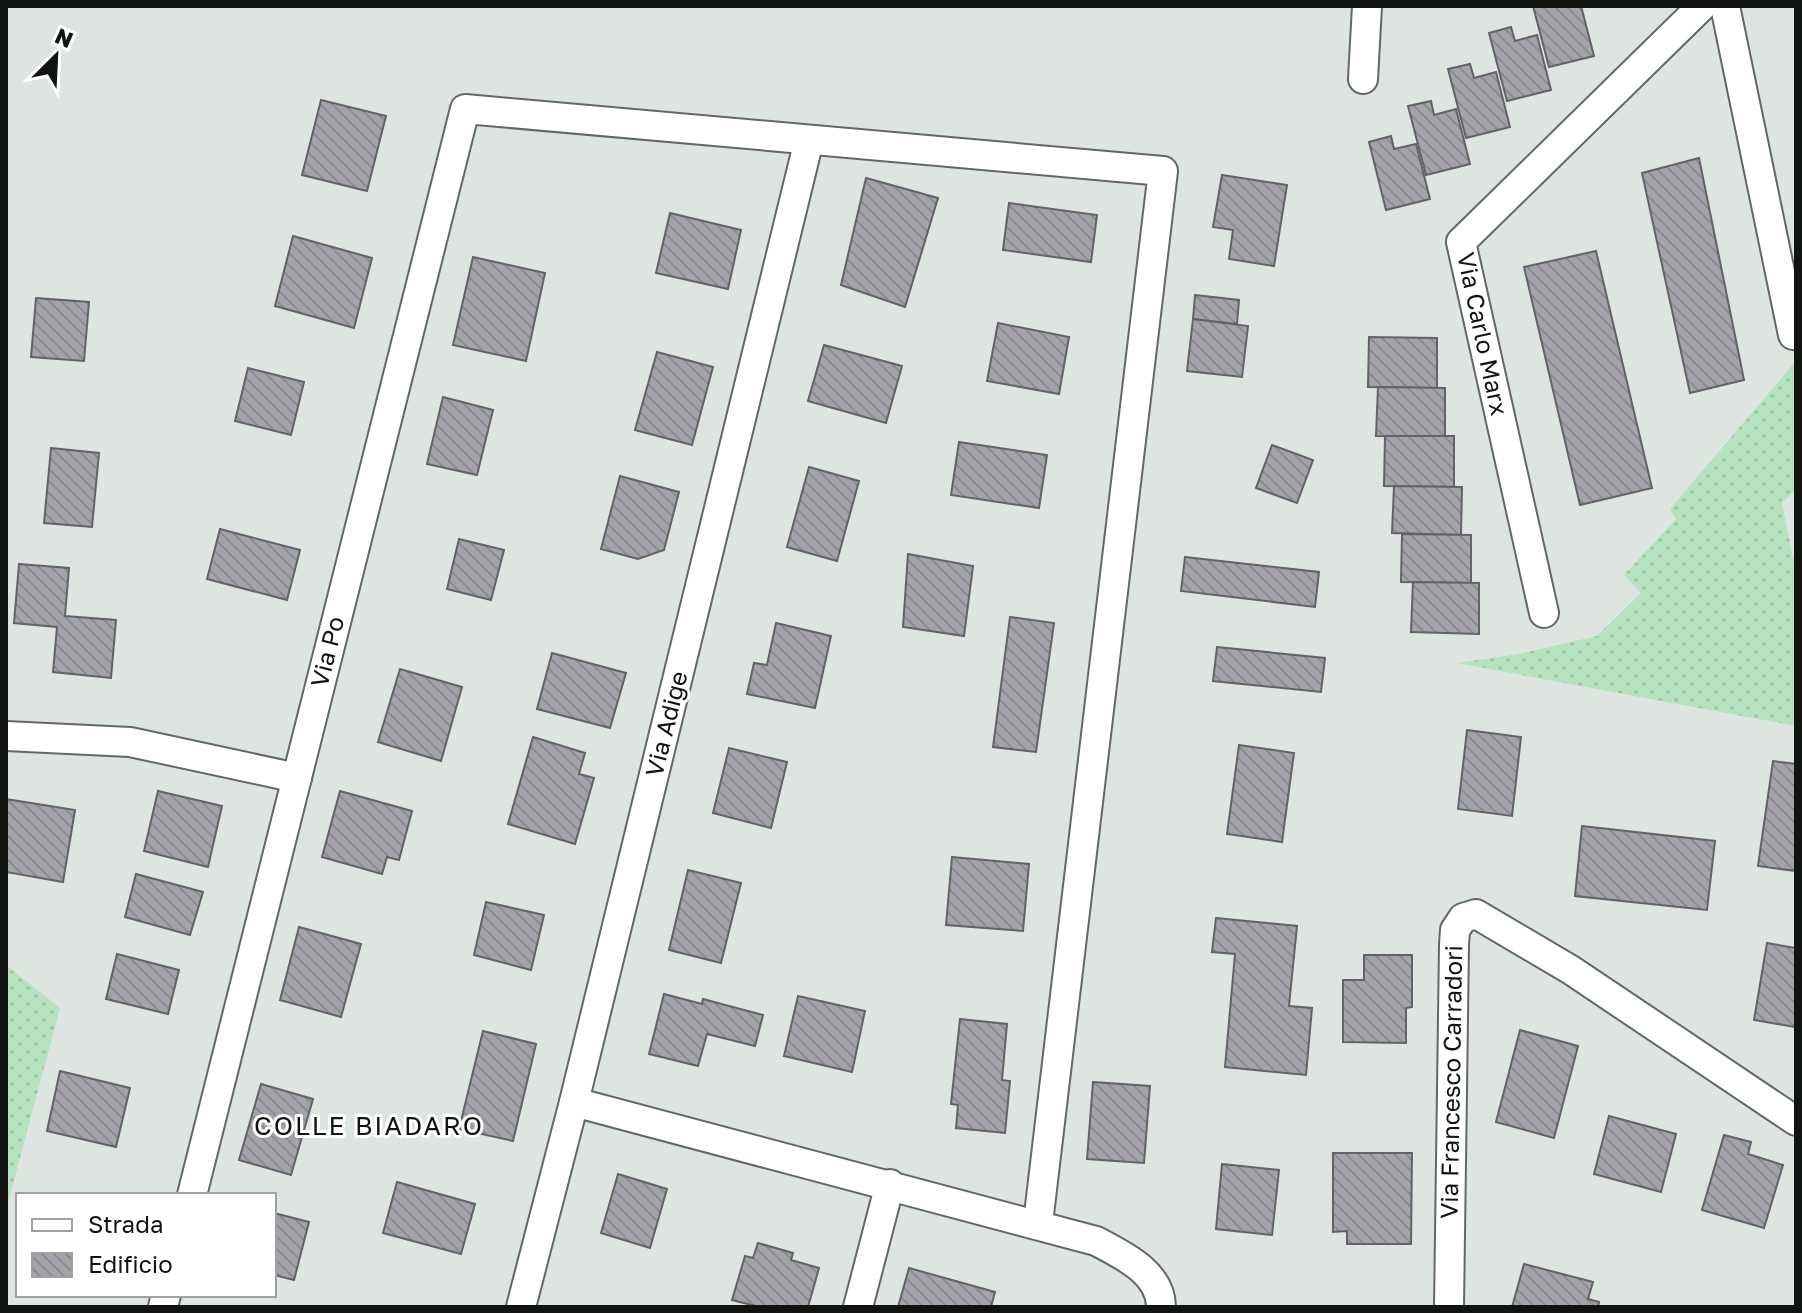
<svg xmlns="http://www.w3.org/2000/svg" width="1802" height="1313" viewBox="0 0 1802 1313" font-family="'Golos Text',sans-serif">
  <style>
    .grass { fill: url(#grass-dots) }
    .building { fill: url(#building-back-hatch); stroke: #636267; stroke-width: 2 }
    .lines { fill: none; stroke-linecap: round; stroke-linejoin: round }
    .minor-casing { stroke: #636864; stroke-width: 32 }
    .minor { stroke: #fff; stroke-width: 28 }
    .labels { text-anchor: middle; stroke-width: 6; stroke-linejoin: round; paint-order: stroke }
    .street-label { font-size: 24px; fill: #111311; stroke: #fff }
    .neighbourhood-label { font-size: 26px; letter-spacing: 2px; fill: #111311; stroke: #fff }
  </style>
  <defs>
    <pattern id="grass-dots" width="8" height="8" patternUnits="userSpaceOnUse" patternTransform="scale(2)"><rect width="8" height="8" fill="#b5e2bf"/><path d="M2 2h.1M6 6h.1" fill="none" stroke="#9bc1a3" stroke-width="1.8" stroke-linecap="round"/></pattern>
    <pattern id="building-back-hatch" width="6" height="6" patternUnits="userSpaceOnUse" patternTransform="scale(2)"><rect width="6" height="6" fill="#a4a3a9"/><path d="M-1 5l2 2M0 0l6 6M5-1l2 2" fill="none" stroke="#8c8b90"/></pattern>
  </defs>
  <rect width="100%" height="100%" fill="#dee4df"/>
  <g class="grass">
    <path d="M1796 361V490L1782 503 1796 574V726L1457 663 1519 654 1597 636 1641 593 1624 575 1676 519 1670 509Z"/>
    <path d="M6 965 60 1008 6 1210Z"/>
  </g>
  <g class="building">
    <path d="M1533 6H1581L1594 56 1549 67Z"/>
    <path d="M1511 27 1515 41 1537 35 1551 90 1507 101 1489 33Z"/>
    <path d="M1470 64 1474 78 1496 72 1510 127 1466 138 1448 69Z"/>
    <path d="M321 100 386 116 367 191 302 175Z"/>
    <path d="M1431 101 1434 115 1456 109 1470 164 1426 175 1408 106Z"/>
    <path d="M1391 136 1394 149 1416 144 1430 199 1386 210 1369 142Z"/>
    <path d="M1699 158 1744 380 1690 393 1642 173Z"/>
    <path d="M1222 175 1287 185 1274 266 1229 259 1233 230 1213 227Z"/>
    <path d="M866 178 938 198 905 307 841 285Z"/>
    <path d="M1009 203 1097 215 1091 262 1003 250Z"/>
    <path d="M670 213 741 230 728 289 656 273Z"/>
    <path d="M293 236 372 258 354 328 275 306Z"/>
    <path d="M1596 251 1652 488 1580 505 1524 267Z"/>
    <path d="M473 257 545 273 526 361 453 345Z"/>
    <path d="M1195 295 1239 300 1237 324 1193 319Z"/>
    <path d="M36 298 89 302 84 361 31 357Z"/>
    <path d="M1193 319 1248 326 1242 377 1187 371Z"/>
    <path d="M998 323 1069 337 1059 394 987 381Z"/>
    <path d="M1369 337 1437 338V388L1368 387Z"/>
    <path d="M824 345 902 366 886 423 808 401Z"/>
    <path d="M657 352 713 367 692 445 635 430Z"/>
    <path d="M248 368 304 382 291 435 235 421Z"/>
    <path d="M1378 387 1445 388V437L1376 436Z"/>
    <path d="M443 397 493 410 477 475 427 464Z"/>
    <path d="M1385 436H1454V487L1384 486Z"/>
    <path d="M959 442 1047 455 1039 508 951 495Z"/>
    <path d="M1272 445 1313 460 1297 503 1256 488Z"/>
    <path d="M51 448 99 453 92 527 44 523Z"/>
    <path d="M809 467 859 481 837 561 787 547Z"/>
    <path d="M620 476 679 492 664 550 638 559 601 549Z"/>
    <path d="M1394 486 1462 487 1461 535 1392 533Z"/>
    <path d="M220 529 300 550 287 600 207 579Z"/>
    <path d="M1402 534 1471 535V583L1401 582Z"/>
    <path d="M459 539 504 550 491 600 447 589Z"/>
    <path d="M908 554 973 566 964 636 903 627Z"/>
    <path d="M1185 557 1319 572 1315 607 1181 591Z"/>
    <path d="M19 564 69 568 65 616 116 620 111 678 53 672 57 627 14 623Z"/>
    <path d="M1413 582 1479 583V634L1411 632Z"/>
    <path d="M1010 617 1054 623 1036 752 993 747Z"/>
    <path d="M776 623 831 636 815 708 747 694 754 663 767 665Z"/>
    <path d="M1217 647 1325 658 1321 692 1213 681Z"/>
    <path d="M552 653 626 673 610 728 537 709Z"/>
    <path d="M400 669 462 687 441 761 378 742Z"/>
    <path d="M1467 730 1521 737 1512 816 1458 809Z"/>
    <path d="M533 737 585 753 579 774 594 778 575 844 508 824Z"/>
    <path d="M1239 745 1294 753 1282 842 1227 834Z"/>
    <path d="M729 748 787 762 771 828 713 813Z"/>
    <path d="M1773 761 1796 764V871L1758 866Z"/>
    <path d="M158 791 222 806 208 867 144 851Z"/>
    <path d="M340 791 412 811 399 860 387 857 382 874 322 857Z"/>
    <path d="M6 799 75 810 63 882 6 872Z"/>
    <path d="M1582 826 1715 841 1707 910 1575 896Z"/>
    <path d="M952 857 1029 864 1023 931 946 925Z"/>
    <path d="M688 870 741 883 721 963 669 950Z"/>
    <path d="M136 874 203 892 190 935 125 917Z"/>
    <path d="M486 902 544 915 531 970 474 955Z"/>
    <path d="M1216 918 1297 926 1289 1006 1312 1008 1306 1075 1225 1067 1235 954 1212 952Z"/>
    <path d="M299 927 361 944 341 1017 280 1000Z"/>
    <path d="M1767 943 1796 948 1795 1027 1754 1020Z"/>
    <path d="M117 954 179 970 168 1014 106 999Z"/>
    <path d="M1364 955H1412V1007L1406 1008V1043L1343 1042V980H1364Z"/>
    <path d="M664 994 702 1004 703 999 763 1015 755 1046 707 1034 698 1066 649 1054Z"/>
    <path d="M798 996 865 1011 852 1072 784 1056Z"/>
    <path d="M960 1019 1007 1024 1002 1080 1010 1081 1005 1133 956 1128 958 1105 951 1104Z"/>
    <path d="M1520 1030 1578 1046 1554 1138 1496 1122Z"/>
    <path d="M483 1031 536 1044 513 1141 459 1129Z"/>
    <path d="M60 1071 130 1088 116 1147 47 1131Z"/>
    <path d="M1093 1082 1150 1086 1144 1163 1087 1159Z"/>
    <path d="M261 1084 313 1099 291 1175 239 1160Z"/>
    <path d="M1609 1116 1676 1134 1661 1192 1594 1174Z"/>
    <path d="M1724 1135 1751 1142 1748 1154 1783 1165 1764 1228 1702 1210Z"/>
    <path d="M1333 1153H1412L1411 1244H1347V1231L1333 1232Z"/>
    <path d="M1222 1164 1279 1170 1272 1235 1216 1229Z"/>
    <path d="M618 1174 667 1189 650 1248 601 1233Z"/>
    <path d="M397 1182 475 1204 461 1254 383 1233Z"/>
    <path d="M274 1213 309 1222 294 1280 274 1275Z"/>
    <path d="M758 1243 793 1253 791 1260 819 1268 808 1307H759L732 1300 745 1256 753 1258Z"/>
    <path d="M1524 1264 1593 1282 1588 1299 1599 1302 1598 1307H1512Z"/>
    <path d="M909 1268 995 1292 991 1307H898Z"/>
  </g>
  <g class="lines">
    <defs>
      <g id="minor">
        <path d="M1725 6 1793 335"/>
        <path d="M1363 79 1367 6"/>
        <path d="M1544 613 1461 242 1702 6"/>
        <path d="M6 736 130 742 297 778"/>
        <path d="M574 1102 1096 1241C1123 1255 1161 1273 1161 1307"/>
        <path d="M192 1195 465 109 1163 171 1038 1223"/>
        <path d="M163 1307 166 1295"/>
        <path d="M521 1307 574 1102 809 140"/>
        <path d="M858 1307 890 1184"/>
        <path d="M1449 1307 1454 945 1455 930 1463 918 1476 914 1571 970 1796 1121"/>
      </g>
    </defs>
    <use href="#minor" class="minor-casing"/>
    <use href="#minor" class="minor"/>
  </g>
  <g class="labels">
    <g class="street-label">
      <text transform="translate(1482 334) rotate(78)" y="8">Via Carlo Marx</text>
      <text transform="translate(328 652) rotate(-76)" y="8">Via Po</text>
      <text transform="translate(667 724) rotate(-76)" y="8">Via Adige</text>
      <text transform="translate(1452 1082) rotate(-89)" y="8">Via Francesco Carradori</text>
    </g>
    <g class="neighbourhood-label">
      <text x="369" y="1135">COLLE BIADARO</text>
    </g>
  </g>
  <rect width="1802" height="1313" fill="none" stroke="#111311" stroke-width="16"/>
  <rect x="16" y="1193" width="260" height="104" fill="#ffffff" stroke="#a0a1a0" stroke-width="2"/>
  <rect x="32" y="1219" width="40" height="12" fill="#ffffff" stroke="#a0a1a0" stroke-width="2"/>
  <text x="88" y="1233" font-size="24" fill="#111311">Strada</text>
  <rect x="32" y="1253" width="40" height="24" fill="url(#building-back-hatch)" stroke="#a0a1a0" stroke-width="2"/>
  <text x="88" y="1273" font-size="24" fill="#111311">Edificio</text>
  <g transform="translate(56 56) rotate(24)" stroke="#ffffff" stroke-width="6" paint-order="stroke">
  <path d="M0-6L14 30L0 20L-14 30Z" fill="#111311"/>
  <text y="-12" font-size="22" font-weight="bold" text-anchor="middle" fill="#111311">N</text>
  </g>
</svg>
